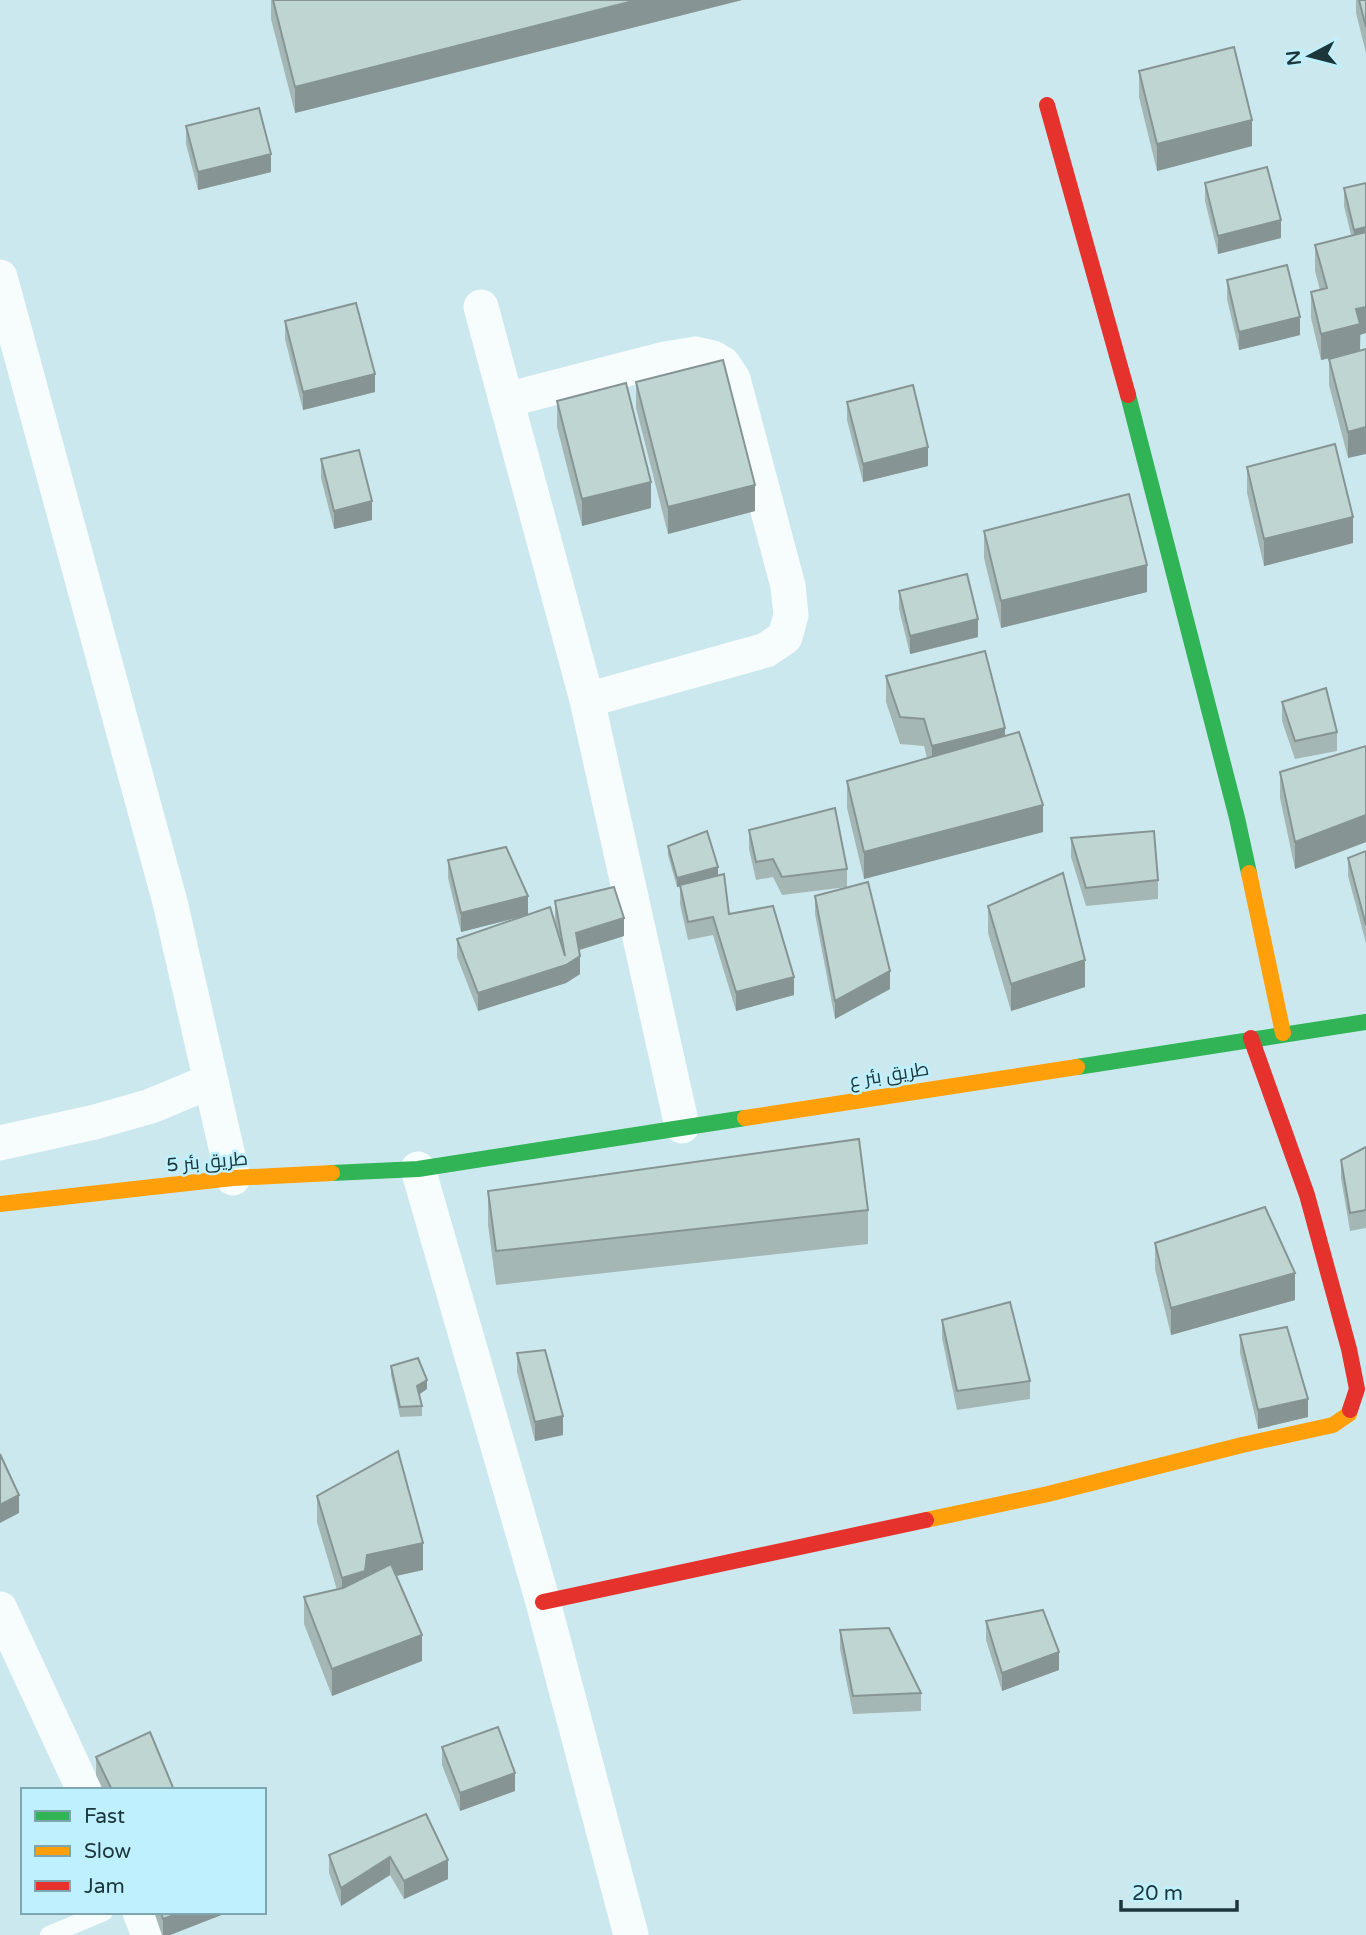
<svg xmlns="http://www.w3.org/2000/svg" width="1366" height="1935" viewBox="0 0 1366 1935" font-family="'Varela Round',Cairo,sans-serif">
  <style>
    .lines { fill: none; stroke-linecap: round; stroke-linejoin: round }
    .lane { stroke: #f7fcfd; stroke-width: 18 }
    .street { stroke: #f7fcfd; stroke-width: 35 }
    .fast { stroke: #30b455; stroke-width: 16 }
    .slow { stroke: #ff9f0a; stroke-width: 16 }
    .jam { stroke: #e5322d; stroke-width: 16 }
    .wall { fill: #a4b7b5 }
    .shaded-wall { fill: #869593 }
    .building { fill: #bfd5d2; stroke: #869593; stroke-width: 2 }
    .labels { text-anchor: middle; stroke-width: 5; stroke-linejoin: round; paint-order: stroke }
    .street-label { font-size: 19px; fill: #1c363c; stroke: #bef1fd }
  </style>
  <rect width="100%" height="100%" fill="#cce8ef"/>
  <g class="lines">
    <path class="lane" d="M49 1935 104 1912"/>
    <g class="street">
      <path d="M0 277 170 902 233 1178"/>
      <path d="M481 307 587 700 682 1126"/>
      <path d="M506 400 665 359 696 354 713 358 723 364 733 379 788 586 791 615 785 637 766 650 587 700"/>
      <path d="M0 1143 95 1122 151 1106 211 1081"/>
      <path d="M418 1169 543 1602 631 1935"/>
      <path d="M0 1609 84 1790"/>
      <path d="M140 1912 149 1935"/>
    </g>
    <g class="fast">
      <path d="M1128 395 1237 818 1249 873"/>
      <path d="M1077 1067 1366 1022"/>
      <path d="M332 1173 418 1169 745 1118"/>
    </g>
    <g class="slow">
      <path d="M1249 873 1283 1033"/>
      <path d="M745 1118 1077 1067"/>
      <path d="M0 1204 233 1178 332 1173"/>
      <path d="M926 1520 1048 1494 1242 1445 1333 1425 1349 1414 1350 1410"/>
    </g>
    <g class="jam">
      <path d="M1047 105 1128 395"/>
      <path d="M1251 1038 1307 1195 1349 1349 1357 1389 1350 1410"/>
      <path d="M543 1602 926 1520"/>
    </g>
  </g>
  <g class="wall">
    <path d="M271 0H742L295 113 271 19Z"/>
    <path d="M1356 0H1366V53L1356 13Z"/>
    <path d="M1139 71 1252 146 1157 171 1139 97Z"/>
    <path d="M186 126 271 172 198 190 186 144Z"/>
    <path d="M1205 183 1281 238 1218 254 1205 201Z"/>
    <path d="M1366 183 1360 351 1321 360 1311 318V292L1320 290 1315 271V245L1351 235 1344 206V188Z"/>
    <path d="M1227 280 1300 335 1239 350 1227 299Z"/>
    <path d="M285 321 375 392 303 410 285 339Z"/>
    <path d="M1366 349 1348 458 1329 385V359Z"/>
    <path d="M636 382 755 511 668 534 636 408Z"/>
    <path d="M557 401 651 508 582 526 557 427Z"/>
    <path d="M847 402 928 466 863 482 847 420Z"/>
    <path d="M321 459 372 520 334 529 321 478Z"/>
    <path d="M1247 467 1353 543 1264 566 1247 493Z"/>
    <path d="M984 531 1147 592 1001 628 984 558Z"/>
    <path d="M899 591 978 637 910 654 899 609Z"/>
    <path d="M886 676 1005 736 1043 832 864 879 847 808V781L927 758 924 746 900 744 886 702Z"/>
    <path d="M1282 702 1337 732V751L1295 759 1282 721Z"/>
    <path d="M1366 746V842L1295 869 1280 798V772Z"/>
    <path d="M749 830 847 869V887L782 895 773 877 756 880 749 849Z"/>
    <path d="M1071 838 1158 880V899L1086 906 1071 857Z"/>
    <path d="M668 846 718 875 729 914 794 995 736 1011 713 935 688 940 680 904V887H677L668 855Z"/>
    <path d="M1366 851V943L1348 876V858Z"/>
    <path d="M448 860 528 915 461 932 448 878Z"/>
    <path d="M815 896 890 989 835 1019 815 914Z"/>
    <path d="M555 901 624 936 579 950 580 974 566 983 478 1011 457 957V939L558 933 555 919Z"/>
    <path d="M988 906 1085 987 1011 1011 988 933Z"/>
    <path d="M1366 1147V1228L1350 1231 1341 1178V1160Z"/>
    <path d="M488 1191 868 1210V1244L496 1285 488 1225Z"/>
    <path d="M1155 1243 1295 1300 1171 1335 1155 1269Z"/>
    <path d="M942 1320 1030 1381V1399L957 1410 942 1338Z"/>
    <path d="M1240 1335 1308 1417 1258 1429 1240 1353Z"/>
    <path d="M517 1353 563 1435 535 1441 517 1372Z"/>
    <path d="M391 1366 427 1389 419 1394 422 1406V1416L400 1417 391 1375Z"/>
    <path d="M317 1496 423 1570 397 1576 422 1661 332 1696 304 1624V1597L337 1590 317 1522Z"/>
    <path d="M986 1621 1059 1670 1002 1691 986 1640Z"/>
    <path d="M840 1630 921 1693V1711L853 1714 840 1649Z"/>
    <path d="M442 1747 515 1791 460 1811 442 1765Z"/>
    <path d="M96 1757 174 1790H103L96 1775Z"/>
    <path d="M426 1814 448 1879 404 1899 390 1875 341 1906 329 1873V1855Z"/>
    <path d="M154 1912H229L170 1935H162Z"/>
  </g>
  <g class="shaded-wall">
    <path d="M637 0H742L295 113V87Z"/>
    <path d="M1252 120V146L1157 171V144Z"/>
    <path d="M271 154V172L198 190V172Z"/>
    <path d="M1281 220V238L1218 254V236Z"/>
    <path d="M1366 227V245L1354 248V230Z"/>
    <path d="M1366 307V333L1360 335V351L1321 360V334L1356 309Z"/>
    <path d="M1300 317V335L1239 350V332Z"/>
    <path d="M375 374V392L303 410V392Z"/>
    <path d="M1366 427V454L1348 458V432Z"/>
    <path d="M928 447V466L863 482V464Z"/>
    <path d="M651 482V508L582 526V499Z"/>
    <path d="M755 485V511L668 534V507Z"/>
    <path d="M372 501V520L334 529V511Z"/>
    <path d="M1353 517V543L1264 566V539Z"/>
    <path d="M1147 565V592L1001 628V601Z"/>
    <path d="M978 619V637L910 654V636Z"/>
    <path d="M1005 728V755L932 772V746Z"/>
    <path d="M1043 805V832L864 879V852Z"/>
    <path d="M1366 815V842L1295 869V842Z"/>
    <path d="M718 867V876L677 887V878Z"/>
    <path d="M528 896V915L461 932V913Z"/>
    <path d="M624 918V936L576 951V933Z"/>
    <path d="M580 956V974L566 983 478 1011V993Z"/>
    <path d="M1085 960V987L1011 1011V984Z"/>
    <path d="M890 971V989L835 1019V1001Z"/>
    <path d="M794 977V995L736 1011V992Z"/>
    <path d="M1295 1273V1300L1171 1335V1308Z"/>
    <path d="M427 1380V1389L417 1396V1386Z"/>
    <path d="M1308 1399V1417L1258 1429V1410Z"/>
    <path d="M563 1416V1435L535 1441V1422Z"/>
    <path d="M19 1495V1513L0 1523V1505Z"/>
    <path d="M423 1543V1570L367 1582 342 1605V1578L367 1555Z"/>
    <path d="M422 1635V1661L332 1696V1669Z"/>
    <path d="M1059 1652V1670L1002 1691V1673Z"/>
    <path d="M515 1773V1791L460 1811V1793Z"/>
    <path d="M390 1857V1875L341 1906V1888Z"/>
    <path d="M448 1860V1879L404 1899V1881Z"/>
    <path d="M182 1912H229L170 1935H163V1919Z"/>
  </g>
  <g class="building">
    <path d="M273 0H637L295 87Z"/>
    <path d="M1359 0H1366V27Z"/>
    <path d="M1234 47 1252 120 1157 144 1139 71Z"/>
    <path d="M259 108 271 154 198 172 186 126Z"/>
    <path d="M1267 167 1281 220 1218 236 1205 183Z"/>
    <path d="M1366 183V227L1354 230 1344 188Z"/>
    <path d="M1366 232V307L1356 309 1360 324 1321 334 1311 292 1327 288 1315 245Z"/>
    <path d="M1287 265 1300 317 1239 332 1227 280Z"/>
    <path d="M356 303 375 374 303 392 285 321Z"/>
    <path d="M1366 349V427L1348 432 1329 359Z"/>
    <path d="M723 360 755 485 668 507 636 382Z"/>
    <path d="M626 383 651 482 582 499 557 401Z"/>
    <path d="M913 385 928 447 863 464 847 402Z"/>
    <path d="M1335 444 1353 517 1264 539 1247 467Z"/>
    <path d="M359 450 372 501 334 511 321 459Z"/>
    <path d="M1129 494 1147 565 1001 601 984 531Z"/>
    <path d="M967 574 978 619 910 636 899 591Z"/>
    <path d="M985 651 1005 728 932 746 924 719 900 717 886 676Z"/>
    <path d="M1326 688 1337 732 1295 741 1282 702Z"/>
    <path d="M1019 732 1043 805 864 852 847 781Z"/>
    <path d="M1366 746V815L1295 842 1280 772Z"/>
    <path d="M835 808 847 869 782 877 773 859 756 862 749 830Z"/>
    <path d="M707 831 718 867 677 878 668 846Z"/>
    <path d="M1154 831 1158 880 1086 888 1071 838Z"/>
    <path d="M506 847 528 896 461 913 448 860Z"/>
    <path d="M1366 851V925L1348 858Z"/>
    <path d="M1063 873 1085 960 1011 984 988 906Z"/>
    <path d="M724 874 729 914 773 906 794 977 736 992 713 917 688 922 680 885Z"/>
    <path d="M868 882 890 971 835 1001 815 896Z"/>
    <path d="M614 887 624 918 576 933 580 956 566 965 478 993 457 939 550 907 565 956 555 901Z"/>
    <path d="M859 1139 868 1210 496 1251 488 1191Z"/>
    <path d="M1366 1147V1210L1350 1213 1341 1160Z"/>
    <path d="M1265 1207 1295 1273 1171 1308 1155 1243Z"/>
    <path d="M1010 1302 1030 1381 957 1391 942 1320Z"/>
    <path d="M1287 1327 1308 1399 1258 1410 1240 1335Z"/>
    <path d="M545 1350 563 1416 535 1422 517 1353Z"/>
    <path d="M418 1358 427 1380 417 1386 422 1406 400 1407 391 1366Z"/>
    <path d="M398 1451 423 1543 367 1555 365 1571 342 1578 317 1496Z"/>
    <path d="M0 1454 19 1495 0 1505Z"/>
    <path d="M391 1564 422 1635 332 1669 304 1597 343 1588Z"/>
    <path d="M1043 1610 1059 1652 1002 1673 986 1621Z"/>
    <path d="M889 1628 921 1693 853 1696 840 1630Z"/>
    <path d="M498 1727 515 1773 460 1793 442 1747Z"/>
    <path d="M150 1732 174 1790H112L96 1757Z"/>
    <path d="M426 1814 448 1860 404 1881 390 1857 341 1888 329 1855Z"/>
    <path d="M161 1912H182L163 1919Z"/>
  </g>
  <g class="labels">
    <g class="street-label">
      <text transform="translate(889 1074) rotate(-9)" y="7">طريق بئر ع</text>
      <text transform="translate(207 1161) rotate(-5)" y="7">طريق بئر 5</text>
    </g>
  </g>
  <rect x="21" y="1788" width="245" height="126" fill="#bef1fd" stroke="#7da6b0" stroke-width="2"/>
  <rect x="35" y="1811" width="35" height="10" fill="#30b455" stroke="#7da6b0" stroke-width="2"/>
  <text x="84" y="1823" font-size="21" fill="#1c363c">Fast</text>
  <rect x="35" y="1846" width="35" height="10" fill="#ff9f0a" stroke="#7da6b0" stroke-width="2"/>
  <text x="84" y="1858" font-size="21" fill="#1c363c">Slow</text>
  <rect x="35" y="1881" width="35" height="10" fill="#e5322d" stroke="#7da6b0" stroke-width="2"/>
  <text x="84" y="1893" font-size="21" fill="#1c363c">Jam</text>
  <g transform="translate(1310 56) rotate(263)" stroke="#bef1fd" stroke-width="5" paint-order="stroke">
  <path d="M0-5L12 26L0 18L-12 26Z" fill="#1c363c"/>
  <text y="-10" font-size="19" font-weight="bold" text-anchor="middle" fill="#1c363c">N</text>
  </g>
  <path d="M1121 1900v10h116v-10" fill="none" stroke="#1c363c" stroke-width="3.5"/>
  <text x="1132" y="1900" font-size="21" fill="#1c363c" stroke="#bef1fd" stroke-width="5" paint-order="stroke">20 m</text>
</svg>
